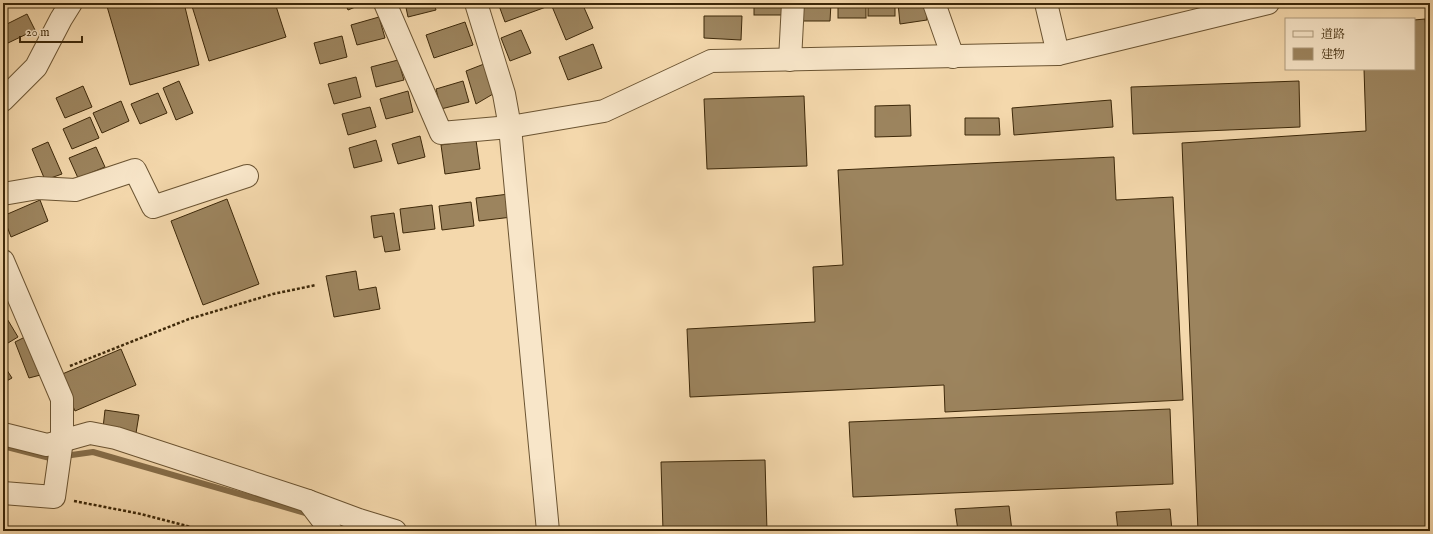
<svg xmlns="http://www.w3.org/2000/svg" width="1433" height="534" viewBox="0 0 1433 534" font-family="'IM FELL English','Noto Serif JP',serif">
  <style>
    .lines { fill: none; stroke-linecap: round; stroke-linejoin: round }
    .stream { stroke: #866e4a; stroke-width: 6 }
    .building { fill: #9c845e; stroke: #3d2809 }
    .street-casing { stroke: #6b5432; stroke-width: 24 }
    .path { stroke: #3d2809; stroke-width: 2.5; stroke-dasharray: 3 2; stroke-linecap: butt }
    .street { stroke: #f8e6c9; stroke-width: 22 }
  </style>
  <rect width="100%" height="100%" fill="#f4d8ac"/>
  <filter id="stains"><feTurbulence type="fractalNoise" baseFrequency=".005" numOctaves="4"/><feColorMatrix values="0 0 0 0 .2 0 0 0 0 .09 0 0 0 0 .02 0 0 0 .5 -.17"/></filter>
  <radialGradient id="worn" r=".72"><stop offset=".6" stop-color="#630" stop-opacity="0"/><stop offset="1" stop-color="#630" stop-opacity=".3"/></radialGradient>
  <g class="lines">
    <path class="stream" d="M3 446 50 458 93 452 309 514"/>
  </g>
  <g class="building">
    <path d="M106 3H184L199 65 130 85Z"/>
    <path d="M191 3H275L286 37 209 61Z"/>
    <path d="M345 3H365L348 10Z"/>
    <path d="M405 3H434L436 10 408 17Z"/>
    <path d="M498 3H544L546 7 505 22Z"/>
    <path d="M553 3H582L593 28 566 40 551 4Z"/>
    <path d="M706 3H744V5L706 4Z"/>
    <rect x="754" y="3" width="31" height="12"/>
    <path d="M799 3H831L830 21H799Z"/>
    <rect x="838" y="3" width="28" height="15"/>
    <rect x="868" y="3" width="27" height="13"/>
    <path d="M898 3H926L927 20 900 24Z"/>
    <path d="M27 14 35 30 8 43 3 33V26Z"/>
    <path d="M704 16H742L741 40 704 38Z"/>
    <path d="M379 17 385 38 357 45 351 25Z"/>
    <path d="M1425 19 1430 64V531H1198L1182 143 1366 131 1364 69H1414V20Z"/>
    <path d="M465 22 473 45 434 58 426 35Z"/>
    <path d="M521 30 531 53 510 61 501 38Z"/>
    <path d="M342 36 347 57 320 64 314 43Z"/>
    <path d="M593 44 602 68 568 80 559 57Z"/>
    <path d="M398 60 404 80 376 87 371 67Z"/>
    <path d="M484 64 493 94 476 104 466 71Z"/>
    <path d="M356 77 361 97 334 104 328 84Z"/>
    <path d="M179 81 193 113 176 120 163 88Z"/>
    <path d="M463 81 469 102 441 109 436 89Z"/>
    <path d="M1299 81 1300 127 1133 134 1131 87Z"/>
    <path d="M83 86 92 107 65 118 56 98Z"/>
    <path d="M408 91 413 112 386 119 380 99Z"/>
    <path d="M158 93 167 113 140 124 131 104Z"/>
    <path d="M804 96 807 166 707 169 704 99Z"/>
    <path d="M1111 100 1113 127 1014 135 1012 108Z"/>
    <path d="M121 101 129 121 102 133 93 113Z"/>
    <path d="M910 105 911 136 875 137V106Z"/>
    <path d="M370 107 376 127 348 135 342 114Z"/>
    <path d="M90 117 99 138 72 149 63 129Z"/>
    <path d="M965 118H999L1000 135H965Z"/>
    <path d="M420 136 425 157 398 164 392 144Z"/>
    <path d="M376 140 382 161 354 168 349 148Z"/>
    <path d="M476 140 480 169 445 174 441 145Z"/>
    <path d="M48 142 62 174 45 180 32 149Z"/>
    <path d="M96 147 105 167 78 178 69 158Z"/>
    <path d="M1114 157 1116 200 1173 197 1183 400 945 412 944 385 690 397 687 329 815 322 813 267 843 265 838 170Z"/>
    <path d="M509 194 512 217 479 221 476 198Z"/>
    <path d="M227 199 259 284 203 305 171 221Z"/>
    <path d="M40 200 48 221 11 237 3 216Z"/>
    <path d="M471 202 474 226 442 230 439 206Z"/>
    <path d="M432 205 435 229 403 233 400 209Z"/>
    <path d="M394 213 400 250 385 252 382 236 374 238 371 216Z"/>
    <path d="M356 271 359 290 376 287 380 309 334 317 326 276Z"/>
    <path d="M6 317 18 337 3 346V319Z"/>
    <path d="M31 334 48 373 29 378 15 342Z"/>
    <path d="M121 349 136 385 75 411 60 375Z"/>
    <path d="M3 364 12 378 3 383Z"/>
    <path d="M1170 409 1173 484 853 497 849 422Z"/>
    <path d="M105 410 139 415 136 433 103 428Z"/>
    <path d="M765 460 767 531H663L661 462Z"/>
    <path d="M1009 506 1012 531H958L955 509Z"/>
    <path d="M1170 509 1172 531H1118L1116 512Z"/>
  </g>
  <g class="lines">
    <defs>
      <g id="street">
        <path d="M385 3 441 133 510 127 604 111 711 61 1058 54 1268 3"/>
        <path d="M476 3 504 94 510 127 548 531"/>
        <path d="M934 3 953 57"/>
        <path d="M1046 3 1058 54"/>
        <path d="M790 60 793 3"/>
        <path d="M3 100 36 67 61 19 71 3"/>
        <path d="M3 194 38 188 75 190 135 170 153 207 247 176"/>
        <path d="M3 261 62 399V440L54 497 3 493"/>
        <path d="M3 434 47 445 90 433 116 438 308 501 331 531"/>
        <path d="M308 501 359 520 395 531"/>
      </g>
    </defs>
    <use href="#street" class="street-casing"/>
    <g class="path">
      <path d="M70 366 189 319 273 294 316 285"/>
      <path d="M74 501 141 514 206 531"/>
    </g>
    <use href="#street" class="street"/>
  </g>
  <rect width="1433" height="534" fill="none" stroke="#f4d8ac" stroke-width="16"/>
  <rect x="4" y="4" width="1425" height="526" fill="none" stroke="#3d2809" stroke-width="2"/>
  <rect x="8" y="8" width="1417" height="518" fill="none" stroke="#3d2809"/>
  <rect x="1285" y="18" width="130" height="52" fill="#f8e6c9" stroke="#ad9a7c"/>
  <rect x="1293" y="31" width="20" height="6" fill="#f8e6c9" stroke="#ad9a7c"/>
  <text x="1321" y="38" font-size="12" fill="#3d2809">道路</text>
  <rect x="1293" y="48" width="20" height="12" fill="#9c845e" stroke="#ad9a7c"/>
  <text x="1321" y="58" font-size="12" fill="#3d2809">建物</text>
  <path d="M20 36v6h62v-6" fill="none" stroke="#3d2809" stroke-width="2"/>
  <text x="26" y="36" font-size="12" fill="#3d2809" stroke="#f8e6c9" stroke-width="3" paint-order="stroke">20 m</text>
  <rect width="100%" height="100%" filter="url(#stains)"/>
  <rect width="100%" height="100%" fill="url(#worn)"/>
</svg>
